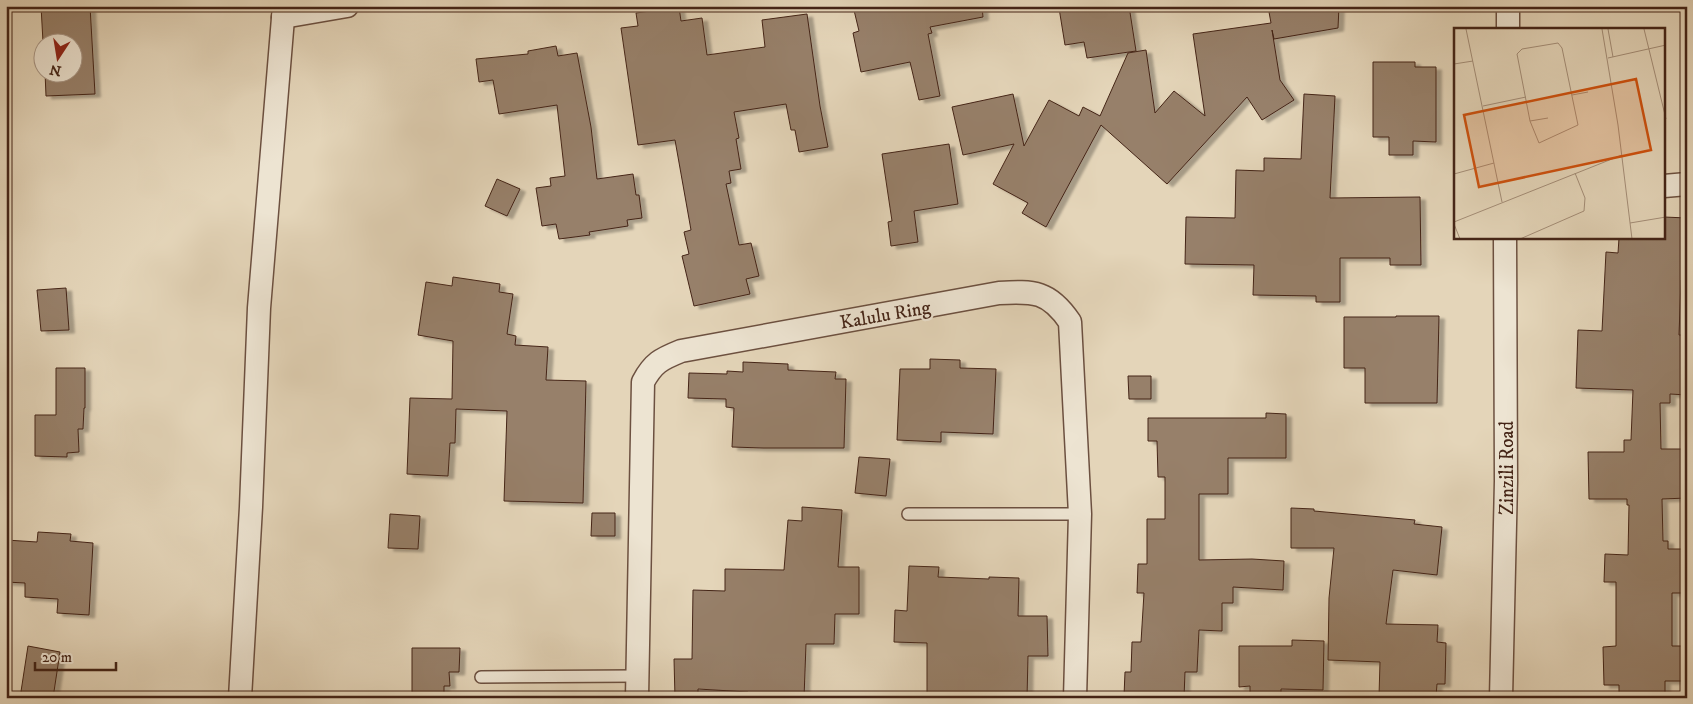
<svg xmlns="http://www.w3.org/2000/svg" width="1693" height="704" viewBox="0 0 1693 704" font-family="'IM FELL DW Pica',serif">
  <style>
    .building { fill: #97806b; stroke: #442417; filter: url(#shadow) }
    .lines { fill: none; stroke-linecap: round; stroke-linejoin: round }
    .service-casing { stroke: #6c5040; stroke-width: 14 }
    .minor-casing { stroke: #6c5040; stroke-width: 25 }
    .service { stroke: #ede4d2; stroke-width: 11 }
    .minor { stroke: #ede4d2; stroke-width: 22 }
    .labels { text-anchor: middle; stroke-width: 4.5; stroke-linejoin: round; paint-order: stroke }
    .street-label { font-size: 19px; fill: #442417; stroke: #ede4d2 }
    .inset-road { fill: none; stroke: #a48e78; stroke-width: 1 }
    .view { fill: #cf510e; fill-opacity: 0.15; stroke: #cf510e; stroke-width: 2.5 }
    .inset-edge { fill: none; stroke: #442417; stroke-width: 2.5 }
  </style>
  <defs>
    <filter id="shadow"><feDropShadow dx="5.5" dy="3" stdDeviation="1" flood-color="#0004"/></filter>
  </defs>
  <rect width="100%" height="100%" fill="#e4d5b9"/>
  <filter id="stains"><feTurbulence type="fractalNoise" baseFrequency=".004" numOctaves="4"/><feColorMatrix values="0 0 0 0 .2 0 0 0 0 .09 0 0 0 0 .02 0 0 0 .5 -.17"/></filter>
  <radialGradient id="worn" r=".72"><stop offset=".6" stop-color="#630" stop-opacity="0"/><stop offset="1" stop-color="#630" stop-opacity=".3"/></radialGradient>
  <g class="building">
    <path d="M41 6H90L95 94 46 96 45 72H72V42H43Z"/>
    <path d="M853 6H982L983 17 930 27 932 33 928 34 940 96 919 100 910 62 861 72 853 33 859 31Z"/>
    <path d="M1061 6H1129L1136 51 1087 58 1084 42 1065 45 1059 8H1062Z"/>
    <path d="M1302 6H1339L1338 28 1274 39 1272 30 1280 80 1294 100 1262 120 1247 97 1167 184 1101 125 1046 227 1022 213 1028 203 993 184 1014 144 963 155 952 107 1013 94 1024 146 1049 100 1079 116 1083 107 1100 116 1128 53 1146 50 1155 113 1174 91 1205 116 1193 34 1271 23 1269 12Z"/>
    <path d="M679 7 681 21 702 18 707 55 765 47 762 20 807 14 820 106 828 147 799 152 795 130H791L786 104 734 112 739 138 736 139 741 169 729 171 731 183 726 184 739 245 751 243 759 276 746 279 750 294 694 306 682 256 689 254 684 232 691 230 675 140 638 145 621 28 638 26 636 13Z"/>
    <path d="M556 46 558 56 577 53 591 127 597 179 633 174 636 195H639L642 218 627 220 628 226 589 232 590 235 559 239 556 224 542 226 536 188 551 186 550 178 565 176 557 105 499 114 493 80 479 82 476 59 528 54V51Z"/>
    <path d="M1373 62H1415V67H1436V142L1413 141V155H1389V137H1373Z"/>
    <path d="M1304 94 1335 96 1330 198 1420 197 1421 265H1390V258H1340V302H1316V296L1253 295 1254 265 1185 264 1186 217 1235 218 1236 170 1264 171V158L1301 159Z"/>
    <path d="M949 144 958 204 914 211 918 242 891 246 888 222 892 221 882 154Z"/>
    <path d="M497 179 520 189 507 216 485 206Z"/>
    <path d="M1664 217 1687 218V280H1681L1679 335H1687V395L1670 394V403H1660L1661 449H1687V498L1662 499 1663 541H1668V549H1687V593H1672V646H1687V681H1665V698H1619V685H1604L1603 647 1616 646V582H1604L1605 554 1628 555 1629 505H1627V499H1589L1588 452H1624V440H1631L1633 390 1576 388 1578 330 1602 331 1606 252 1618 253 1619 238H1664Z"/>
    <path d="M453 277 500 284 499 292 513 294 507 334 516 336 515 345 548 347 546 380 586 381 583 503 504 501 507 411 456 409 455 443H450L448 476 407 474 410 398 452 399 453 341 418 335 426 282 452 286Z"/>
    <path d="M66 288 69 330 41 331 37 290Z"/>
    <path d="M1396 316H1439L1437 403H1365V368H1344V317H1396Z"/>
    <path d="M930 359 960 360V368L996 369 993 434 941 432V442L897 440 900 369H930Z"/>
    <path d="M743 362 788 364V370L836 372 835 379H846L844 448H763L732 447 734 408 726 407V399L688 398 689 373 727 374V371L743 372Z"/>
    <path d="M56 368H85V408H84L83 429H78L79 452 67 453V457L35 456V415H56Z"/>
    <path d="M1128 376H1151V399H1129Z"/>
    <path d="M1266 413 1286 414V458H1228V494H1199V560L1252 559 1284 561 1283 590 1233 587V603H1222V631L1199 630 1197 672H1185L1184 698H1130V696H1124L1125 672H1131L1132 642H1141L1144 593H1137L1138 564H1147V519H1165V477H1158L1157 441H1148V418H1266Z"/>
    <path d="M859 457 890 459 886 496 855 493Z"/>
    <path d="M802 507 842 510 838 567H859V614H835L834 644H806L804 698H748V692L698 689V698H675L674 659H692L693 590 725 591V569L784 570 788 520 802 521Z"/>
    <path d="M1291 508 1314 509V511L1415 520 1414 524 1442 527 1437 575 1393 570 1386 624 1438 625 1437 642 1446 643 1445 684H1437L1436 697 1379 696 1380 662 1328 660 1329 598 1334 548H1291Z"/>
    <path d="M592 513H615V536H591Z"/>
    <path d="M390 514 420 516 418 549 388 548Z"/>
    <path d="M38 532 71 534 70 541 93 543 89 615 57 613 58 599 25 597V583L6 582V540L37 542Z"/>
    <path d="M909 566 939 567 938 577 989 579V577L1019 578 1018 616H1047L1048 656H1028L1027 698H927V643L894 642 895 610 907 611Z"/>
    <path d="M1292 640 1324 641 1323 690 1281 689V698H1250V686L1239 687V646H1292Z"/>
    <path d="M28 646 60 652 53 698H20Z"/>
    <path d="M412 648H460L459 672H449L450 686H444V698H412Z"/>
  </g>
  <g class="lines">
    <defs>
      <g id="service">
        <path d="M908 514H1080"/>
        <path d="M481 677 637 676"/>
      </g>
      <g id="minor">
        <path d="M283 17 347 6"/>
        <path d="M1508 29V6"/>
        <path d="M1664 186 1687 184"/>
        <path d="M240 698 251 507 259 308 284 6"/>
        <path d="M637 698 643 382C653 363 661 359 681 351L999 293C1034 291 1049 291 1070 322L1080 514 1075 698"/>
        <path d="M1501 698 1506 481 1505 238"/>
      </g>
    </defs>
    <use href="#service" class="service-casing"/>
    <use href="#minor" class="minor-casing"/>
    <use href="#service" class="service"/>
    <use href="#minor" class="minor"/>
  </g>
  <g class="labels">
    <g class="street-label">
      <text transform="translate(885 314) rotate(-10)" y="7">Kalulu Ring</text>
      <text transform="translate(1506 468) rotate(-90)" y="7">Zinzili Road</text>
    </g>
  </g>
  <g transform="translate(1454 28)">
    <rect width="211" height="211" fill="#e4d5b9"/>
    <path class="inset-road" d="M12 1 48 174M148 1 164 97 178 211M154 1 159 29M190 1 212 91M104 15 108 20 124 97 85 115 76 93 63 26 68 21ZM154 30 212 17M0 36 19 33M118 67 134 64M29 78 72 69M76 93 94 90M0 146 40 135M0 194 168 127M176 195 212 189M0 196 6 211M66 211 130 183 131 170 121 145"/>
    <path class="view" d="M182 51 197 122 25 159 10 87Z"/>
    <rect width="211" height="211" class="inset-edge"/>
  </g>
  <rect width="1693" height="704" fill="none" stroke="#e4d5b9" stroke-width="25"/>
  <rect x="8" y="8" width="1678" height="689" fill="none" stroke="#442417" stroke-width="2.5"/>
  <rect x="12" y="12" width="1668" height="679" fill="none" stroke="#442417"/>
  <g transform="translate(58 58) rotate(192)"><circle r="24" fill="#ede4d2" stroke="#a99787"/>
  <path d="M0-4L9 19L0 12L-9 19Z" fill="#8f2418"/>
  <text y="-8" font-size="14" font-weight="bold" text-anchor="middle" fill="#442417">N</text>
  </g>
  <path d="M35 662v8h81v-8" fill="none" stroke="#442417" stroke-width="2.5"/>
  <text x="42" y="662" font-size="15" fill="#442417" stroke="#ede4d2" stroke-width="4" paint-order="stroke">20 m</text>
  <rect width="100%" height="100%" filter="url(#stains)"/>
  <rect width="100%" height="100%" fill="url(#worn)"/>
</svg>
